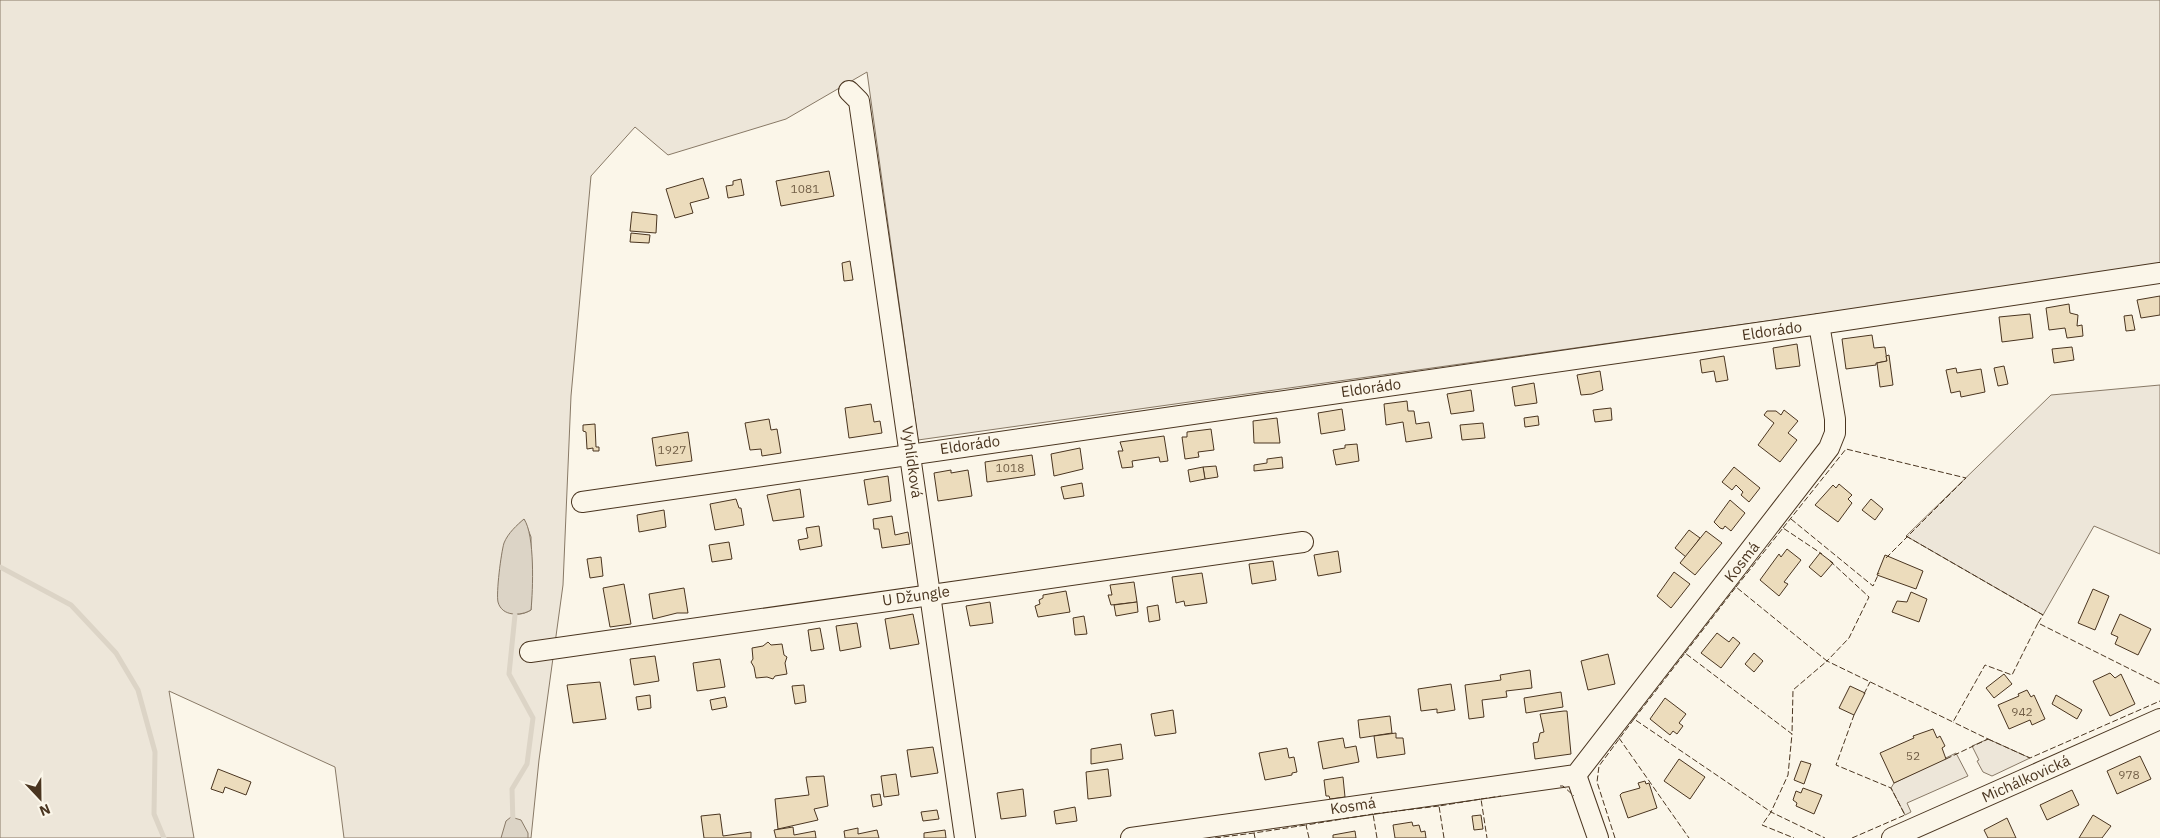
<svg xmlns="http://www.w3.org/2000/svg" width="2160" height="838" viewBox="0 0 2160 838" font-family="'IBM Plex Sans',sans-serif">
  <style>
    .green { fill: #ede6d9; stroke: #887966; fill-rule: evenodd }
    .water { fill: #dcd4c6; stroke: #887966 }
    .lines { fill: none; stroke-linecap: round; stroke-linejoin: round }
    .stream { stroke: #dcd4c6; stroke-width: 5 }
    .building { fill: #ecdcbc; stroke: #4a3520 }
    .minor-casing { stroke: #4a3520; stroke-width: 22 }
    .minor { stroke: #fbf6e9; stroke-width: 20 }
    .fence { stroke: #4a3520; stroke-width: 1; stroke-dasharray: 6 2.5; stroke-linecap: butt }
    .labels { text-anchor: middle; stroke-width: 4; stroke-linejoin: round; paint-order: stroke }
    .number-label { font-size: 12px; fill: #725f47 }
    .street-label { font-size: 15px; fill: #4a3520; stroke: #fbf6e9 }
  </style>
  <rect width="100%" height="100%" fill="#fbf6e9"/>
  <g class="green">
    <path d="M0 0H2160V266L918 440 867 72 786 119 668 155 635 127 591 176 571 396 563 585 539 760 531 838H344L335 767 169 691 194 838H0ZM524 519 531 537V610C521 616 514 615 503 610 501 573 493 547 524 519Z"/>
    <path d="M2160 385V554L2094 526 2043 615 1906 536 2051 395Z"/>
    <path d="M1988 739 2030 758 1992 776 1983 772 1977 761 1979 760 1972 746Z"/>
    <path d="M1956 753 1968 776 1907 803 1911 812 1905 815 1891 788 1894 783Z"/>
  </g>
  <g class="water">
    <path d="M524 519C535 535 533 590 531 610 521 616 502 617 498 602 496 593 501 553 504 543 508 533 517 525 524 519Z"/>
    <path d="M511 817 521 820 528 833V838H501L506 821Z"/>
  </g>
  <g class="lines">
    <g class="stream">
      <path d="M0 567 71 605 116 653 138 690 155 752 154 814 164 838"/>
      <path d="M513 824 512 789 527 764 533 718 509 674 515 615"/>
    </g>
  </g>
  <g class="building">
    <path d="M829 171 834 196 781 206 776 181Z"/>
    <path d="M703 178 709 198 690 203 693 213 675 218 666 189Z"/>
    <path d="M741 179 744 195 728 198 726 186 733 185V181Z"/>
    <path d="M632 212 657 215 656 233 630 231Z"/>
    <path d="M631 233 650 235 649 243 630 242Z"/>
    <path d="M850 261 853 280 844 281 842 263Z"/>
    <path d="M2160 296V315L2141 318 2137 300Z"/>
    <path d="M2069 304 2070 313 2078 315 2077 326 2082 325 2083 336 2067 338 2065 328 2049 330 2046 308Z"/>
    <path d="M2030 314 2033 338 2002 342 1999 317Z"/>
    <path d="M2132 315 2135 330 2126 331 2124 316Z"/>
    <path d="M1872 335 1874 348 1885 347 1887 361 1876 363V365L1846 369 1842 339Z"/>
    <path d="M1797 344 1800 366 1776 369 1773 348Z"/>
    <path d="M2072 347 2074 360 2054 363 2052 349Z"/>
    <path d="M1889 355 1893 385 1880 387 1877 363 1887 361 1886 356Z"/>
    <path d="M1724 356 1728 380 1716 382 1714 371 1702 373 1700 360Z"/>
    <path d="M2004 366 2008 384 1998 386 1994 368Z"/>
    <path d="M1956 368 1957 373 1981 369 1985 392 1961 397 1960 391 1951 393 1946 370Z"/>
    <path d="M1600 371 1603 390 1592 394 1581 395 1577 375Z"/>
    <path d="M1534 383 1537 403 1515 406 1512 387Z"/>
    <path d="M1471 390 1474 411 1451 414 1447 394Z"/>
    <path d="M1407 401 1408 411H1414L1416 424 1429 422 1432 438 1406 442 1403 422 1386 425 1384 404Z"/>
    <path d="M871 404 874 422 880 421 882 433 849 438 845 408Z"/>
    <path d="M1611 408 1612 420 1595 422 1593 410Z"/>
    <path d="M1342 409 1345 430 1321 434 1318 413Z"/>
    <path d="M1784 410 1798 421 1788 433 1797 440 1780 462 1758 445 1774 423 1764 415 1767 411H1776L1781 415Z"/>
    <path d="M1538 416 1539 425 1525 427 1524 418Z"/>
    <path d="M1277 418 1280 443H1254L1253 421Z"/>
    <path d="M769 419 771 430 777 429 781 453 762 456 761 449 750 450 745 423Z"/>
    <path d="M1483 423 1485 438 1462 440 1460 425Z"/>
    <path d="M595 424 596 447H599V451H593V448L587 449 586 432 583 431V425Z"/>
    <path d="M1211 429 1214 450 1198 452 1199 457 1185 459 1182 437H1187V432Z"/>
    <path d="M688 432 692 461 656 466 652 438Z"/>
    <path d="M1164 436 1168 461 1160 462 1159 457 1132 461 1133 467 1122 468 1118 451H1123L1120 442Z"/>
    <path d="M1357 444 1359 461 1336 465 1333 450 1345 448V445Z"/>
    <path d="M1080 448 1083 469 1054 476 1051 454Z"/>
    <path d="M1032 455 1035 475 987 482 985 462Z"/>
    <path d="M1282 457 1283 468 1254 471V465L1267 463V459Z"/>
    <path d="M1216 466 1218 477 1205 479 1203 467Z"/>
    <path d="M1203 467 1205 479 1190 482 1188 470Z"/>
    <path d="M1734 467 1760 488 1749 502 1741 495 1743 492 1736 485 1732 490 1722 482Z"/>
    <path d="M951 470V473L968 470 972 496 938 501 934 473Z"/>
    <path d="M888 476 891 501 868 505 864 480Z"/>
    <path d="M1082 483 1084 496 1064 499 1061 487Z"/>
    <path d="M1839 484 1852 495 1848 499 1852 503 1838 522 1815 505 1833 485 1836 488Z"/>
    <path d="M800 489 804 517 773 521 767 495Z"/>
    <path d="M736 499 739 508H741L744 525 715 530 710 504Z"/>
    <path d="M1871 499 1883 509 1875 520 1862 510Z"/>
    <path d="M1730 500 1745 513 1731 531 1725 526 1723 529 1720 528 1714 522Z"/>
    <path d="M664 510 666 527 639 532 637 515Z"/>
    <path d="M892 516 895 535 908 532 910 544 882 548 879 529H874L873 519Z"/>
    <path d="M819 526 822 546 800 550 798 540 808 538 806 528Z"/>
    <path d="M1689 530 1700 538 1686 557 1675 548Z"/>
    <path d="M1706 531 1722 543 1695 575 1680 563Z"/>
    <path d="M729 542 732 559 712 562 709 545Z"/>
    <path d="M1787 549 1801 560 1784 582 1788 584 1779 596 1760 580 1779 554 1781 557Z"/>
    <path d="M1338 551 1341 572 1318 576 1314 555Z"/>
    <path d="M1820 553 1833 563 1821 577 1809 567Z"/>
    <path d="M1885 555 1923 571 1916 589 1877 575Z"/>
    <path d="M601 557 603 576 590 578 587 559Z"/>
    <path d="M1273 561 1276 580 1252 584 1249 564Z"/>
    <path d="M1674 572 1690 584 1671 608 1657 596Z"/>
    <path d="M1202 573 1207 603 1185 606 1184 601 1176 603 1172 577Z"/>
    <path d="M1134 582 1137 602 1111 605 1108 595H1112L1110 585Z"/>
    <path d="M624 584 631 624 610 627 603 588Z"/>
    <path d="M684 588 688 613H677L653 619 649 594Z"/>
    <path d="M2093 589 2109 596 2095 630 2078 623Z"/>
    <path d="M1066 591 1070 612 1038 617 1035 606 1040 604 1039 600 1043 598V595Z"/>
    <path d="M1911 592 1927 599 1919 622 1892 612 1897 601 1907 602Z"/>
    <path d="M990 602 993 623 970 626 966 606Z"/>
    <path d="M1137 602 1138 612 1116 616 1114 605Z"/>
    <path d="M1158 605 1160 620 1149 622 1147 607Z"/>
    <path d="M913 614 919 644 890 649 885 619Z"/>
    <path d="M2120 614 2151 629 2138 655 2115 644 2118 637 2111 634Z"/>
    <path d="M1084 616 1087 634 1075 635 1073 618Z"/>
    <path d="M857 623 861 647 840 651 836 626Z"/>
    <path d="M820 628 824 649 811 651 808 630Z"/>
    <path d="M1717 633 1729 642 1733 637 1740 643 1721 668 1701 653Z"/>
    <path d="M768 642 771 645 782 644 784 655 787 657 785 663 787 674 775 676 773 679 767 677 756 678 754 667 751 662 753 659 752 648 763 646Z"/>
    <path d="M1754 653 1763 661 1754 672 1745 664Z"/>
    <path d="M1608 654 1615 684 1588 690 1581 661Z"/>
    <path d="M655 656 659 681 634 685 630 659Z"/>
    <path d="M720 659 725 687 697 691 693 663Z"/>
    <path d="M1530 670 1532 688 1506 691 1507 697 1482 700 1484 717 1469 719 1465 685 1501 680 1500 675Z"/>
    <path d="M2110 673 2115 678 2121 674 2135 704 2110 716 2093 681Z"/>
    <path d="M2004 674 2012 684 1994 698 1986 688Z"/>
    <path d="M600 682 606 719 573 723 567 685Z"/>
    <path d="M1451 684 1455 710 1437 713V709L1421 711 1418 689Z"/>
    <path d="M804 685 806 702 795 704 792 686Z"/>
    <path d="M1850 686 1865 693 1854 715 1839 708Z"/>
    <path d="M2027 690 2031 697 2034 695 2045 719 2032 725 2030 720 2009 729 1998 705 2019 696 2018 694Z"/>
    <path d="M1561 692 1563 707 1526 713 1524 698Z"/>
    <path d="M650 695 651 708 638 710 636 697Z"/>
    <path d="M2056 695 2082 710 2077 719 2052 704Z"/>
    <path d="M725 697 727 707 712 710 710 700Z"/>
    <path d="M1665 698 1686 714 1679 723 1683 726 1677 734 1673 731 1670 735 1650 719Z"/>
    <path d="M1173 710 1176 733 1155 736 1151 714Z"/>
    <path d="M1564 711H1567L1571 754 1535 759 1533 743 1538 742 1540 733 1544 732 1540 714Z"/>
    <path d="M1390 716 1392 733 1360 738 1358 720Z"/>
    <path d="M1933 729 1937 738 1940 736 1945 746 1942 748 1946 759 1894 783 1880 753 1914 738 1913 736Z"/>
    <path d="M1396 733V738H1403L1405 754 1377 758 1374 736Z"/>
    <path d="M1343 738 1345 748 1356 746 1359 762 1323 769 1318 742Z"/>
    <path d="M1121 744 1123 759 1091 764V749Z"/>
    <path d="M933 747 938 773 911 777 907 750Z"/>
    <path d="M1287 748 1289 758 1294 757 1297 772 1292 773V775L1265 780 1259 753Z"/>
    <path d="M2140 756 2151 779 2117 794 2107 771Z"/>
    <path d="M1679 759 1705 777 1690 799 1664 781Z"/>
    <path d="M1801 761 1811 764 1804 784 1794 780Z"/>
    <path d="M218 769 251 782 246 795 225 787 223 793 211 789Z"/>
    <path d="M1108 769 1111 796 1088 799 1086 772Z"/>
    <path d="M896 774 899 795 884 797 881 776Z"/>
    <path d="M824 776 828 806 814 809 818 820 778 829 775 799 809 795 806 777Z"/>
    <path d="M1343 777 1345 797 1330 799 1329 796H1326L1324 780Z"/>
    <path d="M1645 781 1646 784 1649 783 1657 808 1628 818 1620 795 1622 793 1640 788 1638 783Z"/>
    <path d="M1803 788 1822 795 1814 814 1796 806 1797 803 1793 800 1796 791 1801 793Z"/>
    <path d="M1023 789 1026 816 1001 819 997 793Z"/>
    <path d="M2072 790 2079 805 2047 820 2040 805Z"/>
    <path d="M880 794 882 805 873 807 871 795Z"/>
    <path d="M1075 807 1077 821 1056 824 1054 811Z"/>
    <path d="M937 810 939 819 923 821 921 812Z"/>
    <path d="M720 814 723 836 751 832V838H704L701 816Z"/>
    <path d="M1481 815 1483 829 1474 830 1472 816Z"/>
    <path d="M2093 815 2111 826 2102 838H2079Z"/>
    <path d="M2007 818 2016 838H1988L1984 830Z"/>
    <path d="M1412 822 1413 826 1419 825 1421 832 1425 831 1426 838H1395L1393 825Z"/>
    <path d="M793 827 794 835 815 831 816 838H776L774 830Z"/>
    <path d="M858 828V834L877 830 879 838H845L844 831Z"/>
    <path d="M945 830 946 838H924V833Z"/>
    <path d="M1355 831 1356 838H1333V835Z"/>
  </g>
  <g class="lines">
    <defs>
      <g id="minor">
        <path d="M849 91 859 101 965 838"/>
        <path d="M582 502 1819 324 2160 273"/>
        <path d="M530 652 1303 542"/>
        <path d="M1576 775 1598 838"/>
        <path d="M1131 838 1576 775 1829 448 1835 433V419L1819 324"/>
        <path d="M1892 838 2160 719"/>
      </g>
    </defs>
    <use href="#minor" class="minor-casing"/>
    <use href="#minor" class="minor"/>
    <g class="fence">
      <path d="M1791 519 1873 586 1879 573"/>
      <path d="M1783 528 1846 449 1966 478 1885 559"/>
      <path d="M1906 536 2043 615 2038 623"/>
      <path d="M1830 561 1869 597 1849 638 1827 661 1953 722 1985 665 2012 675 2038 623 2160 684"/>
      <path d="M1736 587 1783 528 1822 554"/>
      <path d="M1685 653 1736 587 1827 661 1793 690 1792 734"/>
      <path d="M1864 694 1870 682"/>
      <path d="M1634 719 1685 653 1792 734 1788 775 1771 812 1825 838"/>
      <path d="M1619 738 1689 838"/>
      <path d="M1988 739 2030 758 2160 701"/>
      <path d="M1946 759 1988 739 1953 722"/>
      <path d="M1560 786H1563L1574 796"/>
      <path d="M1481 799 1501 796"/>
      <path d="M1215 838 1254 833"/>
      <path d="M1255 838 1254 833 1306 825"/>
      <path d="M1309 838 1306 825 1373 814"/>
      <path d="M1377 838 1373 814 1439 806"/>
      <path d="M1444 838 1439 806 1481 799 1487 838"/>
      <path d="M1615 838 1597 782 1599 766 1634 719 1771 812 1762 825 1794 838"/>
      <path d="M1852 838 1905 815 1891 788 1836 765 1854 715"/>
    </g>
  </g>
  <g class="labels">
    <g class="number-label">
      <text x="805" y="193">1081</text>
      <text x="672" y="454">1927</text>
      <text x="1010" y="472">1018</text>
      <text x="2022" y="716">942</text>
      <text x="1913" y="760">52</text>
      <text x="2129" y="779">978</text>
    </g>
    <g class="street-label">
      <text transform="translate(1772 331) rotate(-8)" y="5">Eldorádo</text>
      <text transform="translate(1371 388) rotate(-8)" y="5">Eldorádo</text>
      <text transform="translate(970 445) rotate(-8)" y="5">Eldorádo</text>
      <text transform="translate(912 462) rotate(82)" y="5">Vyhlídková</text>
      <text transform="translate(1742 562) rotate(-52)" y="5">Kosmá</text>
      <text transform="translate(916 596) rotate(-8)" y="5">U Džungle</text>
      <text transform="translate(2026 779) rotate(-24)" y="5">Michálkovická</text>
      <text transform="translate(1353 806) rotate(-8)" y="5">Kosmá</text>
    </g>
  </g>
  <g transform="translate(40 798) rotate(158)" stroke="#fbf6e9" stroke-width="4" paint-order="stroke">
  <path d="M0-4L9 19L0 12L-9 19Z" fill="#4a3520"/>
  <text y="-8" font-size="14" font-weight="bold" text-anchor="middle" fill="#4a3520">N</text>
  </g>
</svg>
